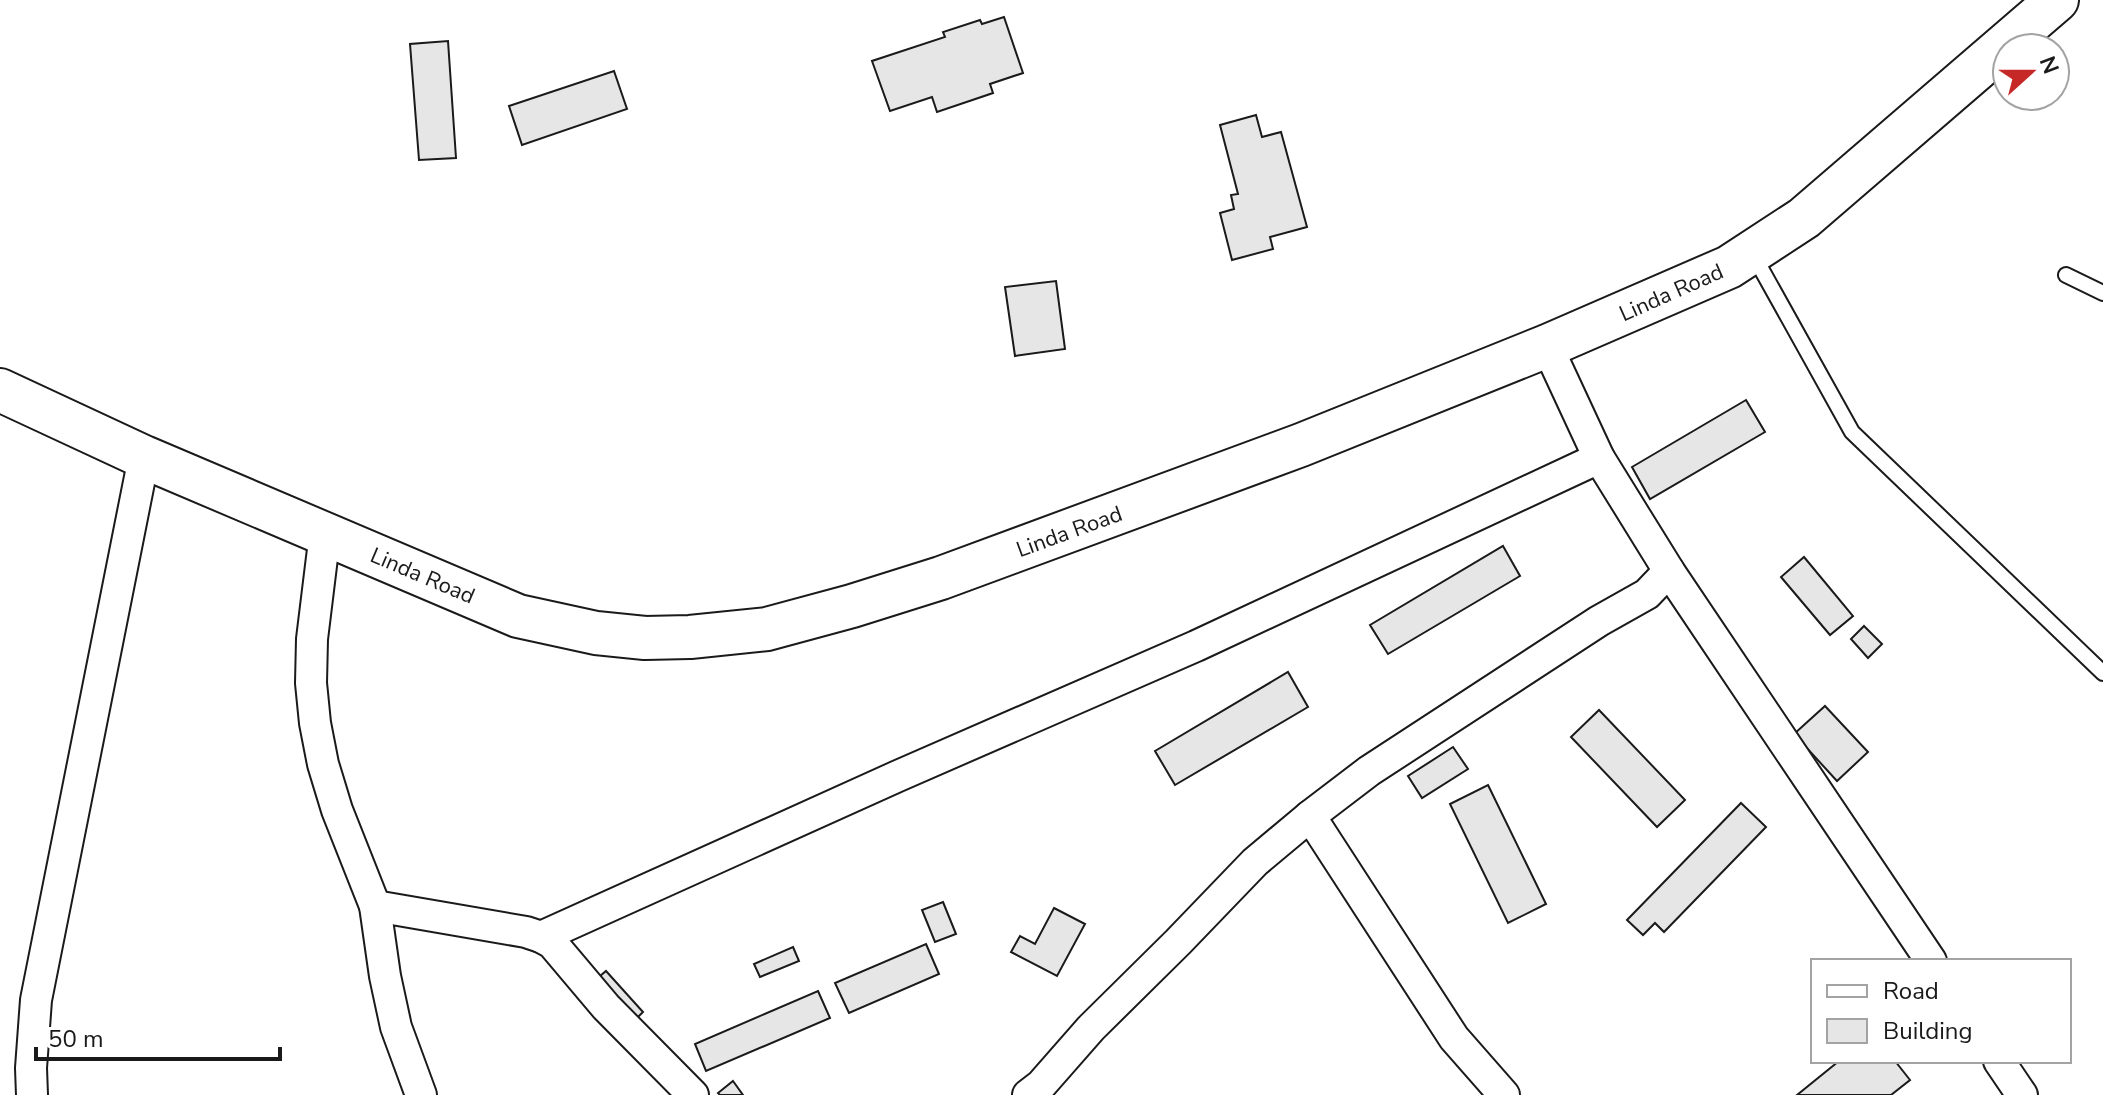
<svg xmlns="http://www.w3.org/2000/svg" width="2103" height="1095" viewBox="0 0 2103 1095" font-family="'Nunito Sans',sans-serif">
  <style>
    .building { fill: #e6e6e6; stroke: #1a1a1a; stroke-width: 2 }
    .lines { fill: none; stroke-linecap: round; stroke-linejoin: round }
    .lane-casing { stroke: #1a1a1a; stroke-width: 18 }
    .street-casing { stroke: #1a1a1a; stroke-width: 34 }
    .secondary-casing { stroke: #1a1a1a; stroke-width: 46 }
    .lane { stroke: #fff; stroke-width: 14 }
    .street { stroke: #fff; stroke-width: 30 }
    .secondary { stroke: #fff; stroke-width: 42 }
    .labels { text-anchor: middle; stroke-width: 6; stroke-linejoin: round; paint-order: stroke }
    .street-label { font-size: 22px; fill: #1a1a1a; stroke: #fff }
  </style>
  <rect width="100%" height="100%" fill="#fff"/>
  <g class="building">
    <path d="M1004 17 1023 73 990 84 993 93 937 112 932 97 890 111 872 61 945 37 943 32 980 20 982 24Z"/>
    <path d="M448 41 456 158 419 160 410 44Z"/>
    <path d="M614 71 627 109 522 145 509 106Z"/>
    <path d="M1256 115 1262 137 1281 132 1307 227 1270 237 1273 249 1232 260 1220 213 1234 209 1231 195 1238 194 1220 125Z"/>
    <path d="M1056 281 1065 349 1015 356 1005 287Z"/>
    <path d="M1746 400 1765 432 1650 499 1632 467Z"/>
    <path d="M1503 546 1520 576 1388 654 1370 625Z"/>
    <path d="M1804 557 1853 616 1830 635 1781 577Z"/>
    <path d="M1864 626 1882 644 1868 658 1851 639Z"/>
    <path d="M1288 672 1308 707 1175 785 1155 751Z"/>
    <path d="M1825 706 1868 752 1837 781 1794 734Z"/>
    <path d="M1599 710 1685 800 1657 827 1571 737Z"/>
    <path d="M1453 747 1468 769 1422 798 1408 776Z"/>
    <path d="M1488 785 1546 904 1508 923 1450 804Z"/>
    <path d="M1741 803 1766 827 1664 932 1655 923 1643 935 1627 920Z"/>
    <path d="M943 902 956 934 935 942 922 910Z"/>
    <path d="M1054 908 1085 924 1057 976 1011 952 1020 936 1035 944Z"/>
    <path d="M926 944 939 974 849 1013 835 983Z"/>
    <path d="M793 947 799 961 760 977 754 964Z"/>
    <path d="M606 971 643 1012 631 1024 593 982Z"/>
    <path d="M818 991 830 1018 706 1071 695 1044Z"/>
    <path d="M1839 1061H1895L1910 1080 1891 1095H1797Z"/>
    <path d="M733 1081 743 1095H720L718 1093Z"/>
  </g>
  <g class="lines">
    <defs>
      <g id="lane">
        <path d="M1754 256 1852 432 2103 673"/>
        <path d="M2066 275 2103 293"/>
      </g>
      <g id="street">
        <path d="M1547 346 1599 458 1669 571 1931 961"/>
        <path d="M325 533 312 639 311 683 315 723 323 764 337 810 375 906 385 976 396 1027 421 1095"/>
        <path d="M1310 816 1454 1038 1504 1095"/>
        <path d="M375 906 526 932 541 937 552 943 606 1007 693 1095"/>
        <path d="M541 937 898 776 1196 646 1599 458"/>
        <path d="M1999 1061 2022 1095"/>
        <path d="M32 1095 31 1068 36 1000 144 457"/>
        <path d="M1028 1095 1041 1085 1091 1028 1178 942 1255 862 1310 816 1369 771 1599 621 1647 594 1669 571"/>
      </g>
      <path id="secondary" d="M0 390 144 457 518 616 596 633 645 638 690 637 767 629 852 606 941 578 1301 445 1547 346 1729 267 1804 218 2057 0"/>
    </defs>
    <use href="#lane" class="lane-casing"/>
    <use href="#street" class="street-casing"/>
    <use href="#secondary" class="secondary-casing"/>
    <use href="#lane" class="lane"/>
    <use href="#street" class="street"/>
    <use href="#secondary" class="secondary"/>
  </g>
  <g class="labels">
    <g class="street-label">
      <text transform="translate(1671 292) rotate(-24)" y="8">Linda Road</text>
      <text transform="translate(1069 531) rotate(-20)" y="8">Linda Road</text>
      <text transform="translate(423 575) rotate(23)" y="8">Linda Road</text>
    </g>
  </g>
  <rect x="1811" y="959" width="260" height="104" fill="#ffffff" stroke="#a3a3a3" stroke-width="2"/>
  <rect x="1827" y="985" width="40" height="12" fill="#ffffff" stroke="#a3a3a3" stroke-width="2"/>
  <text x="1883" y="999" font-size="24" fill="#1a1a1a">Road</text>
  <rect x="1827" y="1019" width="40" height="24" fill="#e6e6e6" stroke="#a3a3a3" stroke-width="2"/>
  <text x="1883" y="1039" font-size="24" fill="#1a1a1a">Building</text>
  <g transform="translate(2031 72) rotate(69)"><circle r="38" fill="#ffffff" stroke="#a3a3a3" stroke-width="2"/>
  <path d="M0-6L14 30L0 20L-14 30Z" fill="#c62828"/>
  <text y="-12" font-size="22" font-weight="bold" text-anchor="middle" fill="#1a1a1a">N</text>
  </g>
  <path d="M36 1047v12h244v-12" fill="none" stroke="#1a1a1a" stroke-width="4"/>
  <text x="48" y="1047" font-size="24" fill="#1a1a1a" stroke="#ffffff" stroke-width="6" paint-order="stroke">50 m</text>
</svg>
